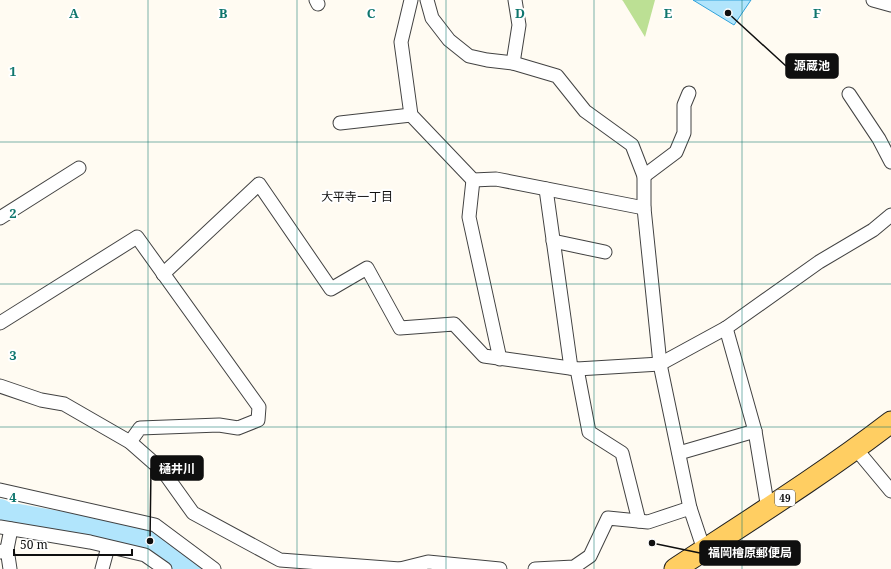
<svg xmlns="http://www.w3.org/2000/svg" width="891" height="569" viewBox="0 0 891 569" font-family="'Noto Serif','Noto Sans JP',serif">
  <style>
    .forest { fill: #bce094 }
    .water { fill: #b1e5fc; stroke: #31a2da }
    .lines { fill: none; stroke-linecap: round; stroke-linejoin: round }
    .river { stroke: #b1e5fc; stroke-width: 28 }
    .street-casing { stroke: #424242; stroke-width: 15 }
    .primary-casing { stroke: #202020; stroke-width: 23 }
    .street { stroke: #fff; stroke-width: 13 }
    .primary { stroke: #ffce62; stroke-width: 21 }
    .grid { fill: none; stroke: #0f766e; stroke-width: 1; stroke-opacity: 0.55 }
    .labels { text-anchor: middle; stroke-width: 4; stroke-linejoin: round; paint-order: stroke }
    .shield { fill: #fff; stroke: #575757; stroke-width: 1 }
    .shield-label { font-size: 10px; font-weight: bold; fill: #0f0f0f }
    .neighbourhood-label { font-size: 12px; fill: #0f0f0f; stroke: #fff }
    .grid-label { font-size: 13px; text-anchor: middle; font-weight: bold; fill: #0f766e; stroke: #fff; stroke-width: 4; stroke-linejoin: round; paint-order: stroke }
    .leader { fill: none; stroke: #0f0f0f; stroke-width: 1.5 }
    .callout-dot { fill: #0f0f0f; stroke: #fff; stroke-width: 1.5 }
    .callout { fill: #0f0f0f; stroke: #0f0f0f; stroke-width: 1.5 }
    .callout-label { font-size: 12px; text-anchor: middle; font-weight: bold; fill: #fff }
  </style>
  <rect width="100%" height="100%" fill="#fffbf2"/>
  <path class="forest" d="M622 0H655L645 37 623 1Z"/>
  <path class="water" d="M693 0H751L734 25Z"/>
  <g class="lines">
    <path class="river" d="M0 513 7 516 150 541 190 569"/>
    <defs>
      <g id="street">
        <path d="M316 0 318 4"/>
        <path d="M411 0 401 42 411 115 473 180 496 179 644 208"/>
        <path d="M427 0 432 18 449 40 469 56 487 60 513 63 557 76 585 111 632 145 644 176V208L660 364 690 508"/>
        <path d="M873 0 891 5"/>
        <path d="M513 63 519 25 515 0"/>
        <path d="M849 94 879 139 891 162"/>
        <path d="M340 123 411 115"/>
        <path d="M644 176 676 152 684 133V105L689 93"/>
        <path d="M473 180 469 217 500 359"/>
        <path d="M546 189 571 368"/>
        <path d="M0 218 79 168"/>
        <path d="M553 241 605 252"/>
        <path d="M163 274 259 184 331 289 367 268 400 328 454 324 484 356 577 369 660 364 726 328 819 262 873 230 891 215"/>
        <path d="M0 323 137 237 259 407 258 420 238 428 219 425 140 428 130 442"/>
        <path d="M726 328 755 431 768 509"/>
        <path d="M577 369 589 432 622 453 639 521"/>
        <path d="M0 386 41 400 64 404 130 442 163 471 193 513 280 560 400 569"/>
        <path d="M856 449 891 491"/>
        <path d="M679 453 755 431"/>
        <path d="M0 490 155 525 214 569"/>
        <path d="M0 527 90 542 145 555 165 569"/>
        <path d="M7 549 10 569"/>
        <path d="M0 552 7 549 11 529"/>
        <path d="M102 569 108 547"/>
        <path d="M400 569 428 562 500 569"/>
        <path d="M535 569 574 567 590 556 608 518 648 522 690 508 704 550"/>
      </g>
      <path id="primary" d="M675 569C748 521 822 475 891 422"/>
    </defs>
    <use href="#street" class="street-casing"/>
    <use href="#primary" class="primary-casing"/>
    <use href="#street" class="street"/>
    <use href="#primary" class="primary"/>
  </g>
  <path class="grid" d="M148 0V569M297 0V569M446 0V569M594 0V569M742 0V569M0 142H891M0 284H891M0 427H891"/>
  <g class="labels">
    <rect class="shield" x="775" y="490" width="20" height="16" rx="3"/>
    <g class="shield-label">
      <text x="785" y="502">49</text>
    </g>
    <g class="neighbourhood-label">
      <text x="357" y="201">大平寺一丁目</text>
    </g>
  </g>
  <g class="grid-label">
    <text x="74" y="18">A</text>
    <text x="223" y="18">B</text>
    <text x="371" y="18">C</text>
    <text x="520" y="18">D</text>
    <text x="668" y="18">E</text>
    <text x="817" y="18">F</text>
    <text x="13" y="76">1</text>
    <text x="13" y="218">2</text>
    <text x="13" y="360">3</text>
    <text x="13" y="502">4</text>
  </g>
  <path class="leader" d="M728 13L786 66M150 541L151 468M652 543L700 553"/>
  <g class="callout-dot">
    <circle cx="728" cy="13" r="4"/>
    <circle cx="150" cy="541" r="4"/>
    <circle cx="652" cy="543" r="4"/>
  </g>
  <g class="callout">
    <rect x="786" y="54" width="52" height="24" rx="4"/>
    <rect x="151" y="456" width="52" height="24" rx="4"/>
    <rect x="700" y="541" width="100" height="24" rx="4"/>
  </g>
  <g class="callout-label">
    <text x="812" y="70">源蔵池</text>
    <text x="177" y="473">樋井川</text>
    <text x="750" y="557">福岡檜原郵便局</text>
  </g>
  <path d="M14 549v6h118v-6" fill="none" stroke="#0f0f0f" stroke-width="2"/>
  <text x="20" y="549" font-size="12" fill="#0f0f0f" stroke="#ffffff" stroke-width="3" paint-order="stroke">50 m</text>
</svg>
